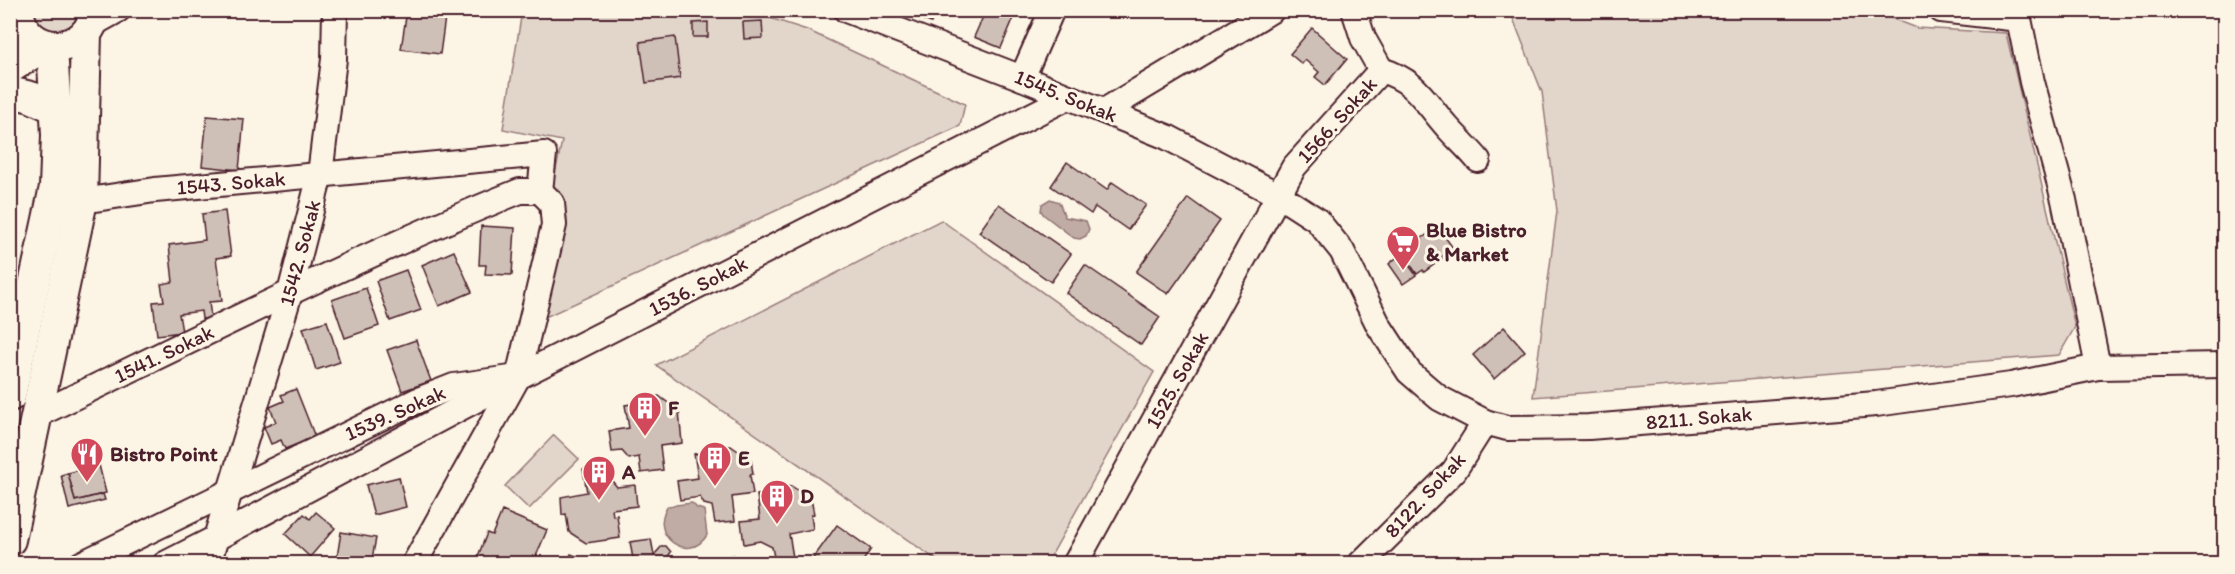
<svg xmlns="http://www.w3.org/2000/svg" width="2235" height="574" viewBox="0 0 2235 574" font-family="Itim,sans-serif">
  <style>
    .green { fill: #e2d5ca; stroke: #967a7a; stroke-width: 1.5 }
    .water { fill: #c0aca5; stroke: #917474; stroke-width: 1.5 }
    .building { fill: #cfc0b7; stroke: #4a1f2b; stroke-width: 1.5 }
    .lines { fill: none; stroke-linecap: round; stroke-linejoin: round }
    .minor-casing { stroke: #4a1f2b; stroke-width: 28 }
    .major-casing { stroke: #4a1f2b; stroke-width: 34 }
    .minor { stroke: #fcf5e5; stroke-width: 24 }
    .major { stroke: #fcf5e5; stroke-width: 30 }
    .labels { text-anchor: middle; stroke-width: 6; stroke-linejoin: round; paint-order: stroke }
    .street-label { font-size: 21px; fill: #4a1f2b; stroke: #fcf5e5 }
    .poi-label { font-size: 21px; font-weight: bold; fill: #4a1f2b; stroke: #fcf5e5; text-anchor: start }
  </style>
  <rect width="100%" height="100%" fill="#fcf5e5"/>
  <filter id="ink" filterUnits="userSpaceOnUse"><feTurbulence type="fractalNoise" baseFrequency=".0167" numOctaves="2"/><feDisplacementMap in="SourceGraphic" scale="12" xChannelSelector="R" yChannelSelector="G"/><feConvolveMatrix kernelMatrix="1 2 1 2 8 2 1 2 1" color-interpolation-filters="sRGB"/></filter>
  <g filter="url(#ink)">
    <g class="green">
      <path d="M34 11H81C73 36 41 38 34 11Z"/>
      <path d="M522 11H748L807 30 965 104 960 126 541 319 532 281 562 141 503 129Z"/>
      <path d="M1873 11 1917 28 2006 33 2075 327 2059 355 1533 397 1557 211 1542 92 1510 11Z"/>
      <path d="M941 220 1154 372 1047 563H941L656 365Z"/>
      <path d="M554 435 579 459 529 509 505 486Z"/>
    </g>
    <g class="water">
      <path d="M1050 199 1059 202 1065 217 1086 221 1089 229 1086 236 1080 239 1074 238 1044 215 1041 211 1042 204Z"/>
      <path d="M692 503 697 508 704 510 707 535C689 565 647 535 668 506Z"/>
    </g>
    <g class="building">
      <path d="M407 10H446L440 54 401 49Z"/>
      <path d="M909 10H936L931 23 908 13Z"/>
      <path d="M986 10H1017L1001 48 974 37Z"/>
      <path d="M762 21 763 38 744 39 743 22Z"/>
      <path d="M708 22V37H693V23Z"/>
      <path d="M1312 28 1347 59 1325 85 1315 77 1319 72 1305 60 1302 64 1290 54Z"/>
      <path d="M675 37 680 78 646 83 640 42Z"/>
      <path d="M207 116 244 119 239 170 202 166Z"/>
      <path d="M1067 162 1107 190 1112 182 1146 205 1128 230 1095 207 1091 214 1051 186Z"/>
      <path d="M1188 198 1220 221 1168 294 1136 272Z"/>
      <path d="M999 204 1071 254 1051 282 979 232Z"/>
      <path d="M225 211 231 256 216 258 222 301 209 302 211 318 202 319 201 311 179 314 182 332 157 335 153 302 164 301 161 284 173 282 169 245 205 240 202 214Z"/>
      <path d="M481 226 515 228 512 275 485 274 486 265H479Z"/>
      <path d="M1438 227 1453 248 1442 256 1443 258 1424 272 1423 270 1417 274 1403 254 1412 245Z"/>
      <path d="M454 251 472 292 439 306 422 265Z"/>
      <path d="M1401 254 1416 275 1403 284 1389 264Z"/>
      <path d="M1085 265 1160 317 1141 345 1066 293Z"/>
      <path d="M406 270 421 310 390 321 376 281Z"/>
      <path d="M366 288 379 326 345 338 332 300Z"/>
      <path d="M327 321 340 362 316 370 303 328Z"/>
      <path d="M1504 327 1525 351 1494 379 1473 355Z"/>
      <path d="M416 340 431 381 402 391 387 350Z"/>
      <path d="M296 389 315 437 285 449 281 440 271 444 264 427 276 422 270 407 284 401 281 395Z"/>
      <path d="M659 396 679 411 682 443 660 446 663 470 641 473 639 457 629 459 622 451 612 452 609 431 629 428 625 405 646 402 645 398Z"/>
      <path d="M731 446 751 460 753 474 750 475 753 494 732 497 735 521 715 523 712 506 704 504 700 497 680 500 677 481 698 478 694 454 717 451V447Z"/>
      <path d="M99 465 106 493 75 501 68 473Z"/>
      <path d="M605 465 608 480 612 481 617 487 635 485 637 506 612 509 613 516 617 515 620 538 586 543 569 532 566 514 562 515 561 497 587 492 583 469Z"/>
      <path d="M68 473 75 501 103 494 105 500 69 509 61 475Z"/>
      <path d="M399 477 406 507 374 515 366 485Z"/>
      <path d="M791 486 811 499 814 514 811 515 813 529 789 534 793 557 775 562 772 547 760 541 744 544 741 521 760 519 757 495 776 493 774 489Z"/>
      <path d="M502 511 547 530 534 561 531 560 529 564H475L487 533 492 535Z"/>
      <path d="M316 512 335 528 310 557 285 534 304 514 310 519Z"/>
      <path d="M837 525 871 549 861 564H809Z"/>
      <path d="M341 532 376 538 371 564H336Z"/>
      <path d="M651 539 654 555 662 546H666L671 552 665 561 681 560 682 564H630V560L633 559 630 542Z"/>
      <path d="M571 554 594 564H567Z"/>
      <path d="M734 555 738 564H718L716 558Z"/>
    </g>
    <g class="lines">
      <defs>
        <g id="minor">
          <path d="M846 10 1022 78 1167 137 1280 196 1317 220 1342 251 1379 326 1409 372 1439 398 1485 422 1507 428 1589 427 1876 404 2011 385 2098 367 2224 365"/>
          <path d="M1941 10 2019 19"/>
          <path d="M2019 10V19L2032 82 2064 200 2098 367"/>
          <path d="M91 25 118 10"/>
          <path d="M1381 70C1418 81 1425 103 1449 129 1459 140 1469 149 1478 160"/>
          <path d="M1022 78 1052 10"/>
          <path d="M1104 111 1272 10"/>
          <path d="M82 201 155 190 544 154 540 191"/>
          <path d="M37 415C197 338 356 257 520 191H540L552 203 554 225 518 377"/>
          <path d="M81 564 416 401 454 386 518 377"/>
          <path d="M165 564 216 538 502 386"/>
          <path d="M208 564 290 293 320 175 334 59 335 10"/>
          <path d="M414 564 518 377 1068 97"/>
          <path d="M1075 564 1294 167 1381 70 1363 38 1354 10"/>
          <path d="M1360 564 1454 471 1485 422"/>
        </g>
        <g id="major">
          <path d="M18 10C23 58 91 58 95 10"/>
          <path d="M10 68 45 45"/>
          <path d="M10 92 31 97 55 108"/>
          <path d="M10 396 55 187 57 135 52 46"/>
          <path d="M10 540 82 201 86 33"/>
        </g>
      </defs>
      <use href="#minor" class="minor-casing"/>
      <use href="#major" class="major-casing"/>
      <use href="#minor" class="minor"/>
      <use href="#major" class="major"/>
    </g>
  </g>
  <defs>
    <symbol id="supermarket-pin" viewBox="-11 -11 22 30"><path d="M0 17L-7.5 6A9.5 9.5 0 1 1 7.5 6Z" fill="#d1495b" stroke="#fcf5e5"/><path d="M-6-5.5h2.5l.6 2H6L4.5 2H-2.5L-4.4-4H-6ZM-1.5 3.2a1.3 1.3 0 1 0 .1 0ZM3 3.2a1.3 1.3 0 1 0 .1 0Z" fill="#fff"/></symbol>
    <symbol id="building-pin" viewBox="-11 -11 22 30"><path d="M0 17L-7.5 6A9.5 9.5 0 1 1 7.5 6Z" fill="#d1495b" stroke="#fcf5e5"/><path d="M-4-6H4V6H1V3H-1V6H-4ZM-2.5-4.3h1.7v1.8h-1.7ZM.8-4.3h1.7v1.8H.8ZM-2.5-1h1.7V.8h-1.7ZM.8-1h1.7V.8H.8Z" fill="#fff"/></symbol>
    <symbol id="restaurant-pin" viewBox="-11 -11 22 30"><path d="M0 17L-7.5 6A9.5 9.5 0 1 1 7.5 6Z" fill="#d1495b" stroke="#fcf5e5"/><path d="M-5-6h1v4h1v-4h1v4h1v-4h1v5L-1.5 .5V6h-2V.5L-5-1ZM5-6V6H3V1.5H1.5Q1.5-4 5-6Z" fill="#fff"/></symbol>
  </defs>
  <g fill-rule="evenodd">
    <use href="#supermarket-pin" x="1384" y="223" width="38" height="52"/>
    <use href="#building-pin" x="626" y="389" width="38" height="52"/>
    <use href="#restaurant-pin" x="68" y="435" width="38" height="52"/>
    <use href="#building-pin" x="696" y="439" width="38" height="52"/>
    <use href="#building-pin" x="580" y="453" width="38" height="52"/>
    <use href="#building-pin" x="758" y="477" width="38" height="52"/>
  </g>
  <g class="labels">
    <g class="street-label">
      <text transform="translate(1066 96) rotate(22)" y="7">1545. Sokak</text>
      <text transform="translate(1337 120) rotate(-48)" y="7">1566. Sokak</text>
      <text transform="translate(231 183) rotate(-5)" y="7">1543. Sokak</text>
      <text transform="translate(300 253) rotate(-75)" y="7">1542. Sokak</text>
      <text transform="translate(698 286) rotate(-27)" y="7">1536. Sokak</text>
      <text transform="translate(164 354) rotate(-26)" y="7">1541. Sokak</text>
      <text transform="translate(1177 380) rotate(-61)" y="7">1525. Sokak</text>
      <text transform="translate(395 413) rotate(-24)" y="7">1539. Sokak</text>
      <text transform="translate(1699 418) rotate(-5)" y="7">8211. Sokak</text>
      <text transform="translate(1425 495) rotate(-47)" y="7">8122. Sokak</text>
    </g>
    <g class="poi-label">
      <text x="1426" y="237">Blue Bistro<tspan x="1426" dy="24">&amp; Market</tspan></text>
      <text x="668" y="415">F</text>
      <text x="110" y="461">Bistro Point</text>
      <text x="738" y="465">E</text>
      <text x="622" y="479">A</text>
      <text x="800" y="503">D</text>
    </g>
  </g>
  <rect width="2235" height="574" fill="none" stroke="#fcf5e5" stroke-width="36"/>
  <rect x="18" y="18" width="2199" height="538" fill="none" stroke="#4a1f2b" stroke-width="2" filter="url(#ink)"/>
</svg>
